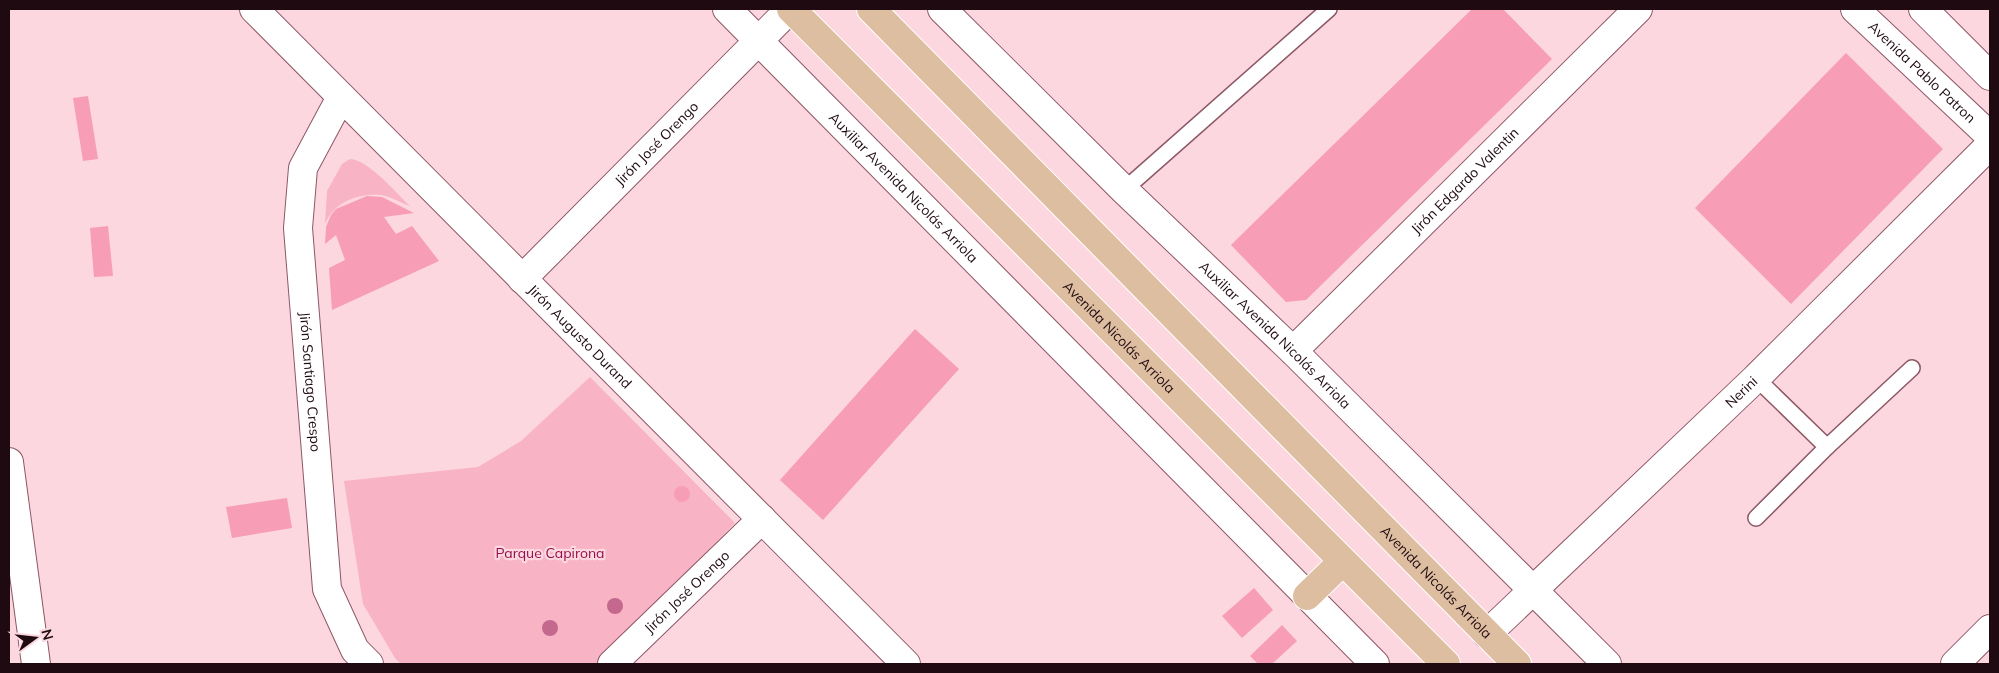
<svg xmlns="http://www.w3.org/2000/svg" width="1999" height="673" viewBox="0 0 1999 673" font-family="Mulish,sans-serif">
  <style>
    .green { fill: #f8b3c5 }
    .building { fill: #f79db6 }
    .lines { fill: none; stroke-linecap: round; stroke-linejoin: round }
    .lane-casing { stroke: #8d5766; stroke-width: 18 }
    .street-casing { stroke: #8d5766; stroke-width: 30 }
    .secondary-casing { stroke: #8d5766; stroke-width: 30 }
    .primary-casing { stroke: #fff; stroke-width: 30 }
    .lane { stroke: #fff; stroke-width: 15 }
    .street { stroke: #fff; stroke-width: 28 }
    .secondary { stroke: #fff; stroke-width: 28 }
    .primary { stroke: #debea0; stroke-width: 28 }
    .tree { fill: #c4688e }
    .labels { text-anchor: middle; stroke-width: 4.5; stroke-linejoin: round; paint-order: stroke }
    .street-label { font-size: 14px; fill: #1f0a11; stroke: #fdd7e0 }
    .park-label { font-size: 14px; fill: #950e4a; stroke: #fdd7e0 }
  </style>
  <rect width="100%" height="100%" fill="#fdd7e0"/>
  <g class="green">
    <path d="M350 159C369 160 396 193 410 206 401 203 390 196 381 195 358 193 334 202 325 224L327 191 342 164Z"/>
    <path d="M590 377 735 523 597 664H401L395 658 363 604 344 481 478 467 521 441Z"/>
  </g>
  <g class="building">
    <path d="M1472 9H1503L1552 59 1306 300 1286 302 1231 245Z"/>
    <path d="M1846 53 1943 149 1791 304 1695 208Z"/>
    <path d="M88 96 98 159 83 161 73 98Z"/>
    <path d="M367 196 382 197 414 213 384 217 396 234 412 226 439 261 332 310 329 268 345 260 336 235 325 244 326 227 331 215 336 209Z"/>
    <path d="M108 226 113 276 94 277 90 228Z"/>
    <path d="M915 329 959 369 823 520 780 480Z"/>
    <circle cx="682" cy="494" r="8"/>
    <path d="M287 498 292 528 232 538 226 507Z"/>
    <path d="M1254 588 1273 610 1242 638 1222 616Z"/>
    <path d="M1282 625 1297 641 1272 664H1258L1250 656Z"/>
  </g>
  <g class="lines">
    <defs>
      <g id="lane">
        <path d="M1124 190 1329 9"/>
        <path d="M1827 447 1912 368"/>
        <path d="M1756 518 1827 447 1756 378"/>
      </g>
      <g id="street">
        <path id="s1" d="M254 9 906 664"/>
        <path id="s2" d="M727 9 1375 664"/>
        <path id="s3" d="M942 9 1124 190 1293 351 1607 664"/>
        <path id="s4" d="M341 97 303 168 298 228 327 589 355 650 369 664"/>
        <path id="s5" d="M522 279 790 9"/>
        <path id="s6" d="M1293 351 1638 9"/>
        <path d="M9 462 36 664"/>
        <path id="s7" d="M1487 634 1756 378 1990 145"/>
        <path id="s8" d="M612 664 762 519"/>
        <path d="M1955 664 1990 629"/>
      </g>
      <g id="secondary">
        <path id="s9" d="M1855 9 1990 136"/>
        <path d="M1923 9 1990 76"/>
      </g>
      <g id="primary">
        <path id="s10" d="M791 9 1446 664"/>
        <path id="s11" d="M871 9 1517 664"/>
        <path d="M1307 596 1342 562"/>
      </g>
    </defs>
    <use href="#lane" class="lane-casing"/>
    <use href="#street" class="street-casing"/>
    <use href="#secondary" class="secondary-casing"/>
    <use href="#primary" class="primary-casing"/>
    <use href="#lane" class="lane"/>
    <use href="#street" class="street"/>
    <use href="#secondary" class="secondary"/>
    <use href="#primary" class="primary"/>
  </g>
  <g class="tree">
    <circle cx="615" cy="606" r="8"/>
    <circle cx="550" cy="628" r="8"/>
  </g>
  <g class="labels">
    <g class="street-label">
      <text dy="5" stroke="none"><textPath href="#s9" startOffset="92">Avenida Pablo Patron</textPath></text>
      <text dy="5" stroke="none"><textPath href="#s5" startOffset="191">Jirón José Orengo</textPath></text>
      <text dy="5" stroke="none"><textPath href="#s6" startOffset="242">Jirón Edgardo Valentin</textPath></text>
      <text dy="5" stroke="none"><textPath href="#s2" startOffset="251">Auxiliar Avenida Nicolás Arriola</textPath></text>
      <text dy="5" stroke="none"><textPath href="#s1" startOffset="462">Jirón Augusto Durand</textPath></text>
      <text dy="5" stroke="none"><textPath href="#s3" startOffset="466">Auxiliar Avenida Nicolás Arriola</textPath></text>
      <text dy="5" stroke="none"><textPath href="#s10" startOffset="464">Avenida Nicolás Arriola</textPath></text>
      <text dy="5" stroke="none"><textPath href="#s4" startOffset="295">Jirón Santiago Crespo</textPath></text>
      <text dy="5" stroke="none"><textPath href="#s7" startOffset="351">Nerini</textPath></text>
      <text dy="5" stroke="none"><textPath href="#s11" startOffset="805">Avenida Nicolás Arriola</textPath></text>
      <text dy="5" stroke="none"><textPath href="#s8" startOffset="104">Jirón José Orengo</textPath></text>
    </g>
    <g class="park-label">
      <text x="550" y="558">Parque Capirona</text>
    </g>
  </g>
  <rect width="1999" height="673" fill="none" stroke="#1f0a11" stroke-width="20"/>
  <g transform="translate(35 638) rotate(75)" stroke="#fdd7e0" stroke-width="4" paint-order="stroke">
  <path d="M0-4L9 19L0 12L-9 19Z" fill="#1f0a11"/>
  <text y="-8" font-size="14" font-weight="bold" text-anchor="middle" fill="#1f0a11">N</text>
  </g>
</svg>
